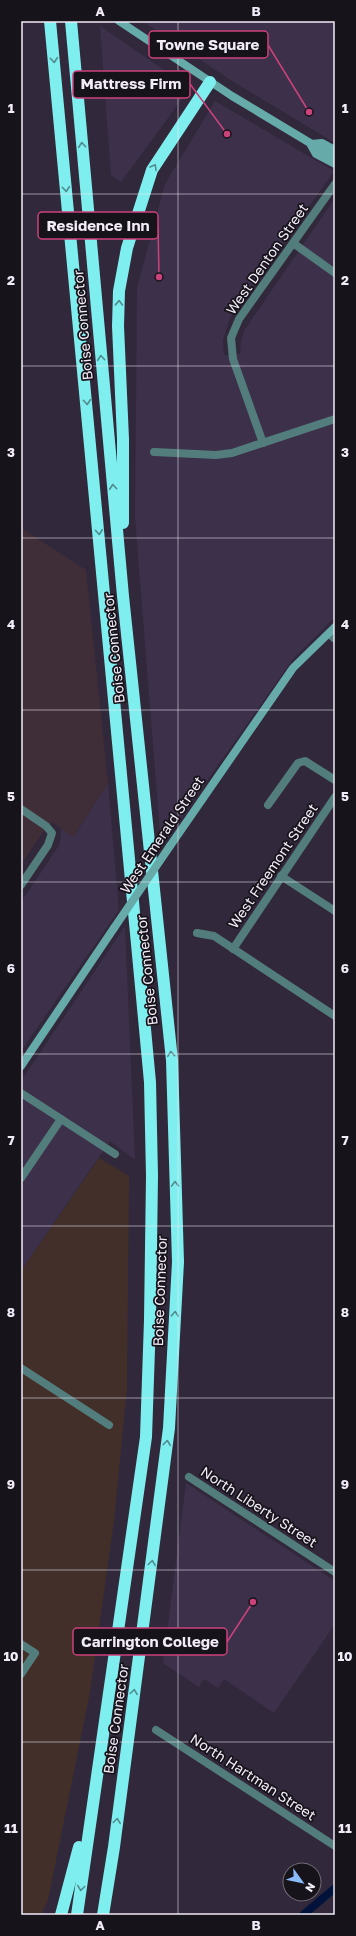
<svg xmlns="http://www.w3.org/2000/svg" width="356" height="1936" viewBox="0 0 356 1936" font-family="'Golos Text',sans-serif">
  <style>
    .built { fill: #3c304a }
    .industrial { fill: #3f2e38 }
    .medical { fill: #422f29 }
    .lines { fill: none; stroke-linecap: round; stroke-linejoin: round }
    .canal { stroke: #00133a; stroke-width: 8 }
    .street { stroke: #537d7d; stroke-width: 8 }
    .secondary { stroke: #66abaa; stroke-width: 8 }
    .highway { stroke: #7eeeee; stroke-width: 12 }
    .secondary-bridge { stroke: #66abaa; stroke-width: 8 }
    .oneway { stroke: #508b8f }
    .grid { fill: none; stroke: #f2ecf9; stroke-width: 1; stroke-opacity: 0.55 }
    .labels { text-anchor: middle; stroke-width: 3.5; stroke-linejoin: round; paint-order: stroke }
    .street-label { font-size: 14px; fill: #f2ecf9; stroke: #17131b }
    .leader { fill: none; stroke: #cc427b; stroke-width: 1.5 }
    .callout-dot { fill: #cc427b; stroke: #17131b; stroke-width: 1.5 }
    .callout { fill: #17131b; stroke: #cc427b; stroke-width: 1.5 }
    .callout-label { font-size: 15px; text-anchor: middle; font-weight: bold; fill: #f2ecf9 }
    .neatline { fill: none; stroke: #f2ecf9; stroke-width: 1.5 }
    .grid-label { font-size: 13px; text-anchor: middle; font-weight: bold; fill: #f2ecf9 }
  </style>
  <rect width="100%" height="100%" fill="#31283b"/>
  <g class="built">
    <path d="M142 21H335V143L232 81Z"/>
    <path d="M100 26 190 88 121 182 111 175Z"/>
    <path d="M215 101 334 171 230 318 223 340 224 355 240 354 241 340 245 329 335 198V617L293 659 161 846 135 518 137 288 165 184Z"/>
    <path d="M108 783 119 910 21 1051V902L60 844 61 828 74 836Z"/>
    <path d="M125 926 135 1160 110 1141 21 1271V1081Z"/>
    <path d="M186 1483 335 1581V1624L274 1713 224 1679 218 1688 204 1679 199 1687 163 1663Z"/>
  </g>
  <path class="industrial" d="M21 528 86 570 108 783 73 837 52 822 42 833 21 865Z"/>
  <path class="medical" d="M99 1158 129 1176 127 1388 114 1521 90 1692 48 1900 41 1915H21V1271Z"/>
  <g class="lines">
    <path class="canal" d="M303 1915 335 1888"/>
    <g class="street">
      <path d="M293 243 335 273"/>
      <path d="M263 443 233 359 231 338 239 319 335 184"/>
      <path d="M154 452 216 455 232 453 335 419"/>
      <path d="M329 634 335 639"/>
      <path d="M268 805 298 763 305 761 335 780"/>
      <path d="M21 809 46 826 52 833 48 845 21 885"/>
      <path d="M281 876 335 911"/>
      <path d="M197 933 214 936 335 1016"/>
      <path d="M233 949 335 797"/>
      <path d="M21 1093 115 1154"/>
      <path d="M21 1178 61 1119"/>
      <path d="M21 1368 109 1425"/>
      <path d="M189 1477 335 1572"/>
      <path d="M21 1644 35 1653 21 1674"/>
      <path d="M156 1730 335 1846"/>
    </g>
    <g class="secondary">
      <path d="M119 21 232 96 335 158"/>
      <path d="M311 144 322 143 335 150"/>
      <path d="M311 145 316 154 335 164"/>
      <path d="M170 846 293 668 335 627"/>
      <path d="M21 1066 114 928"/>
    </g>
    <g class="highway">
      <path d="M50 21 150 1082 152 1176 150 1320 146 1437 77 1915"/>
      <path d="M71 21 123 596 172 1060 178 1262 169 1428 114 1847 103 1915"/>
      <path d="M123 523V439L118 326 119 291 127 248 152 170 210 82"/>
      <path d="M61 1915 79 1847"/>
    </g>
    <path class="secondary-bridge" d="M114 928 170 846"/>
  </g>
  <defs><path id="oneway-chevron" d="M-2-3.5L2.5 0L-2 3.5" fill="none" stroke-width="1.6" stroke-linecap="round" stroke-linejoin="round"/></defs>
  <g class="oneway">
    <use href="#oneway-chevron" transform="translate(54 60) rotate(85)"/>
    <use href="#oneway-chevron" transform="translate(82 145) rotate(-95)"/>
    <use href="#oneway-chevron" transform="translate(154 167) rotate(-60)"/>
    <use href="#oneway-chevron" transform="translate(66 189) rotate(85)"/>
    <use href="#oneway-chevron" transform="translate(119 303) rotate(-88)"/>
    <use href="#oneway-chevron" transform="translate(101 358) rotate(-95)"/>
    <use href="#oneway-chevron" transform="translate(87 402) rotate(85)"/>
    <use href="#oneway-chevron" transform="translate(113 487) rotate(-95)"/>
    <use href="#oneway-chevron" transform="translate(99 532) rotate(85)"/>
    <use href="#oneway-chevron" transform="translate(171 1054) rotate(-96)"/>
    <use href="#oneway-chevron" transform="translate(175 1184) rotate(-92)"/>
    <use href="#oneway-chevron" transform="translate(175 1314) rotate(-87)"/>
    <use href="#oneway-chevron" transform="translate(167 1443) rotate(-83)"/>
    <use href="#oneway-chevron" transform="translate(152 1563) rotate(-82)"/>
    <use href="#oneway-chevron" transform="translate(134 1692) rotate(-82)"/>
    <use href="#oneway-chevron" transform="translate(117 1821) rotate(-82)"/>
    <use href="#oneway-chevron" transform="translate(81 1888) rotate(98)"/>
  </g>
  <path class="grid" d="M178 21V1915M21 194H335M21 366H335M21 538H335M21 710H335M21 882H335M21 1054H335M21 1226H335M21 1398H335M21 1570H335M21 1742H335"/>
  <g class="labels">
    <g class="street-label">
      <text transform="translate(267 259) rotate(-55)" y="5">West Denton Street</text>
      <text transform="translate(83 325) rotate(-95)" y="5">Boise Connector</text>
      <text transform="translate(114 648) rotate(-96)" y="5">Boise Connector</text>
      <text transform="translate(162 835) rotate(-56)" y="5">West Emerald Street</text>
      <text transform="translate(273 866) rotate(-56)" y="5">West Freemont Street</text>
      <text transform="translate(147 970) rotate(-96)" y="5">Boise Connector</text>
      <text transform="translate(160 1291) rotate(-88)" y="5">Boise Connector</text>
      <text transform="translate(259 1507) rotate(33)" y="5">North Liberty Street</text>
      <text transform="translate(116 1719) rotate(-82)" y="5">Boise Connector</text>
      <text transform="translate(253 1777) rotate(33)" y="5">North Hartman Street</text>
    </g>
  </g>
  <path class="leader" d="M309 112L268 45M227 134L190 84M159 277L158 226M253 1602L227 1642"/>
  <g class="callout-dot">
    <circle cx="309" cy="112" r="4"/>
    <circle cx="227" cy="134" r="4"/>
    <circle cx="159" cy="277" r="4"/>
    <circle cx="253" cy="1602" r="4"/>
  </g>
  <g class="callout">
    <rect x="149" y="31" width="119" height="27" rx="4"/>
    <rect x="73" y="71" width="117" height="27" rx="4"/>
    <rect x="38" y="212" width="120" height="27" rx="4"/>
    <rect x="73" y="1628" width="154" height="27" rx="4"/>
  </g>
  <g class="callout-label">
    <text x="208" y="50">Towne Square</text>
    <text x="131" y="89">Mattress Firm</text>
    <text x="98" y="231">Residence Inn</text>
    <text x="150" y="1647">Carrington College</text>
  </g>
  <rect width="356" height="1936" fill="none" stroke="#17131b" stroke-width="44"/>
  <g transform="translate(302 1882) rotate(123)"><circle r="19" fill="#17131b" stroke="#6f6a74"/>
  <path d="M0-3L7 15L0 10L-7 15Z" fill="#89bafc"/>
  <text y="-6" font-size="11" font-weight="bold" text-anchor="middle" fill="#f2ecf9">N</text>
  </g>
  <rect x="22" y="22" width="312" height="1892" class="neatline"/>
  <g class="grid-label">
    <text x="100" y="16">A</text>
    <text x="256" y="16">B</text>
    <text x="11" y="113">1</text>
    <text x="345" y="113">1</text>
    <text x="11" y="285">2</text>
    <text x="345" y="285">2</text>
    <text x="11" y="457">3</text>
    <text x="345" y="457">3</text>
    <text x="11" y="629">4</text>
    <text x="345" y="629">4</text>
    <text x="11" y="801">5</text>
    <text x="345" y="801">5</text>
    <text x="11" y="973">6</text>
    <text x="345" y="973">6</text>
    <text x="11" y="1145">7</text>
    <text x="345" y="1145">7</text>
    <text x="11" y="1317">8</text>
    <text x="345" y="1317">8</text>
    <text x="11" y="1489">9</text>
    <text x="345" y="1489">9</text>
    <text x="11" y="1661">10</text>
    <text x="345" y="1661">10</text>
    <text x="11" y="1833">11</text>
    <text x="345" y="1833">11</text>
    <text x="100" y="1930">A</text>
    <text x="256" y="1930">B</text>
  </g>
</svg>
